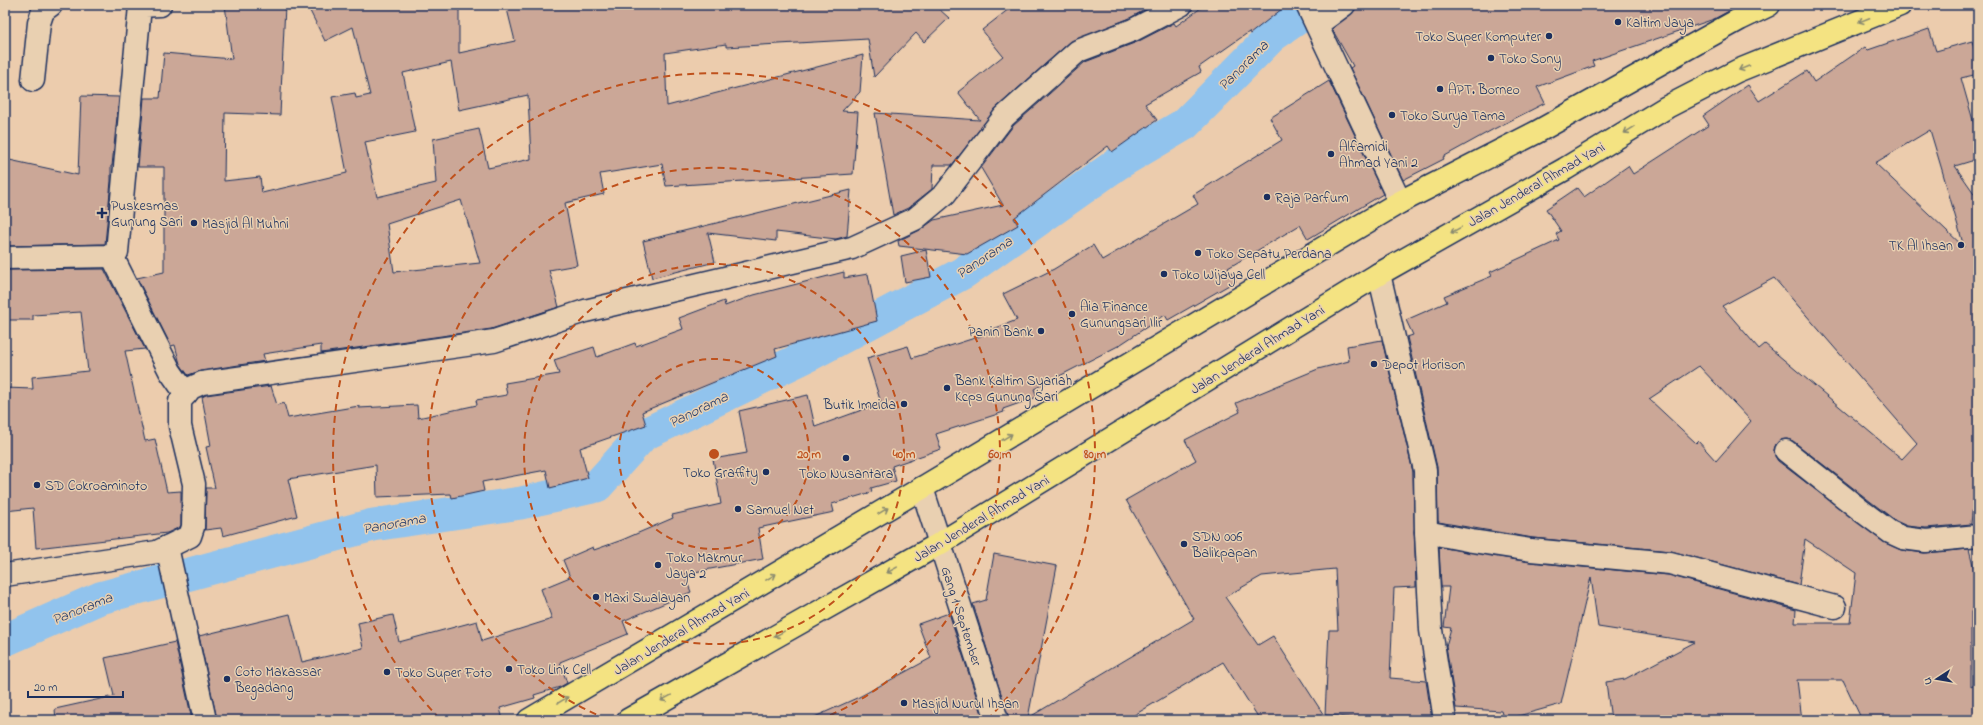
<svg xmlns="http://www.w3.org/2000/svg" width="1983" height="725" viewBox="0 0 1983 725" font-family="'Indie Flower',sans-serif">
  <style>
    .lines { fill: none; stroke-linecap: round; stroke-linejoin: round }
    .canal { stroke: #91c3ed; stroke-width: 33 }
    .building { fill: #cba797; stroke: #1b2f5e; fill-rule: evenodd }
    .minor-casing { stroke: #1b2f5e; stroke-width: 25 }
    .major-casing { stroke: #1b2f5e; stroke-width: 25 }
    .minor { stroke: #e9d0b1; stroke-width: 22 }
    .major { stroke: #f4e382; stroke-width: 22 }
    .oneway { stroke: #888970 }
    .ring { fill: none; stroke: #bf511c; stroke-width: 2; stroke-dasharray: 7 5 }
    .poi-dot { fill: #1b2f5e; stroke: #e9d0b1; stroke-width: 1.5 }
    .labels { text-anchor: middle; stroke-width: 3; stroke-linejoin: round; paint-order: stroke }
    .poi-label { font-size: 14px; fill: #1b2f5e; stroke: #e9d0b1; text-anchor: start }
    .street-label { font-size: 14px; fill: #1b2f5e; stroke: #e9d0b1 }
    .water-label { font-size: 15px; font-style: italic; fill: #273e6c; stroke: #e9d0b1 }
    .centre { fill: #bf511c; stroke: #e9d0b1; stroke-width: 2 }
    .ring-label { font-size: 12px; text-anchor: middle; font-weight: bold; fill: #bf511c; stroke: #e9d0b1; stroke-width: 3; stroke-linejoin: round; paint-order: stroke }
  </style>
  <rect width="100%" height="100%" fill="#ecccad"/>
  <filter id="ink" filterUnits="userSpaceOnUse"><feTurbulence type="fractalNoise" baseFrequency=".025" numOctaves="2"/><feDisplacementMap in="SourceGraphic" scale="8" xChannelSelector="R" yChannelSelector="G"/><feConvolveMatrix kernelMatrix="1 2 1 2 8 2 1 2 1" color-interpolation-filters="sRGB"/></filter>
  <g filter="url(#ink)">
    <g class="lines">
      <path class="canal" d="M5 640 100 598 373 525 521 503 597 486 643 435 811 354 963 273 1117 164 1185 124 1272 36 1317 5"/>
    </g>
    <g class="building">
      <path d="M225 5H285L280 115 225 113 224 181 260 177 262 193 347 173 332 97 355 93 356 98 370 95 353 27 325 41 307 5H459V53L515 41 506 5H943L939 9 949 18 924 42 916 33 874 77 868 39 726 47V44L665 53 667 106 863 55 860 92 842 111 858 112 853 174 666 186 662 164 600 174 604 194 565 203 577 265 549 270 559 307 491 329 321 353V345L263 354 265 361 200 371 188 375 180 364 175 345 171 346 137 278 164 272V167H138L144 98H160L164 53 232 59ZM451 62 459 110 528 95 531 159 488 168 479 129 433 139 436 183 377 197 365 142 415 132 403 73ZM461 200 480 263 394 272 387 224Z"/>
      <path d="M1014 5 1152 6 1128 19 1070 42 996 108 952 165H933L932 189 908 208 893 215 875 113 980 120 958 92 1003 56 982 30Z"/>
      <path d="M1205 5H1287L1250 34 1249 32 1199 67 1201 72 1145 104 1157 120 1112 152 1108 146 1014 218 1018 225 967 254 899 246 898 241 920 230 934 220 1003 205 981 168 1013 126 1085 62 1137 42 1174 23 1176 26Z"/>
      <path d="M1361 5H1740L1714 19 1592 61 1594 66 1537 87 1545 103 1492 130 1443 157 1444 159 1403 180 1350 68 1353 66 1332 29Z"/>
      <path d="M1929 29 1936 51 1972 41 1978 63V74L1961 78 1978 138V159L1955 166 1978 199V454L1971 524 1926 528 1907 526 1896 521 1871 502 1793 441 1787 439 1781 440 1776 444 1774 450 1775 456 1778 461 1885 543 1901 550 1924 553 1969 549 1978 585V600L1971 612V687L1978 683V720H1862L1843 680H1797L1802 720H1611L1606 682 1625 679 1695 642 1598 627 1591 577 1561 704 1504 720 1501 711 1456 708 1446 646 1451 628 1444 627 1449 587H1441L1439 547 1530 562 1668 575 1796 610 1795 623H1850L1856 573 1805 539 1799 585 1671 551 1533 538 1438 522 1437 467 1407 337 1413 335 1406 320 1447 302 1444 296 1492 276 1490 272 1559 240 1556 234 1561 231 1546 209 1577 188 1584 197 1628 166 1633 174 1709 125 1703 116 1748 85 1759 101 1807 71 1814 82 1865 47 1868 50ZM1930 130 1942 170 1964 247 1875 163ZM1774 278 1917 443 1902 459 1765 344 1759 349 1722 306ZM1699 366 1751 421 1716 461 1698 441 1696 443 1649 399Z"/>
      <path d="M1329 81 1383 194 1308 239 1300 225 1228 268 1236 281 1168 320 1165 315 1118 346 1034 389 1037 397 1003 409 1004 412 936 434 941 449 892 466 896 481 871 488 872 492 832 504 834 512 758 528 763 559 684 574 691 592 623 621 628 634 560 662 567 683 560 687 534 695 535 698 500 708 503 720H217L199 636 290 614 302 662 363 648 358 623 393 615 399 642 477 621 482 641 552 619 541 589 570 577 563 560 593 547 594 550 622 540 673 518 672 515 721 504 713 459 747 453 739 411 808 395 815 427 881 403 867 358 908 346 912 358 981 336 980 334 1017 320 1003 294 1054 269 1093 245 1102 260 1198 204 1193 195 1282 140 1270 118Z"/>
      <path d="M81 96 119 97 112 166H111V181L105 244 5 246V159L78 175Z"/>
      <path d="M851 190 847 236 836 239 776 232V241L708 233 715 262 652 278 643 241Z"/>
      <path d="M926 250 931 277 905 282 901 256Z"/>
      <path d="M104 269 145 349 125 351 145 441 155 439 167 492 181 491V525L180 527 167 533 36 548 33 508 5 511V388L33 389 32 377 88 371 81 312 33 315V320H5V270Z"/>
      <path d="M844 272V278L868 274 877 321 775 349 777 356 642 412 646 425 580 448 588 478 550 488 546 470 482 482 484 491 452 498 451 494 377 497 376 465 288 479 297 516 223 536 221 528 205 530 206 488H215L206 447 211 446 202 397 206 395 271 386 277 405 284 403 288 418 359 406V408L417 405 418 418 477 405 476 400 507 395 505 383 559 374 554 360 594 347 597 357 635 343 636 346 683 329 679 318 724 301 725 306 754 295Z"/>
      <path d="M1382 340 1413 472 1416 587 1394 588 1390 678 1426 681 1432 720H1381L1325 715 1329 630H1338L1335 569 1262 576 1225 597 1258 645 1273 636 1327 720H1260L1223 662 1126 720H1009L973 604 986 600 994 554 1057 566 1028 718 1194 619 1126 500 1196 460 1185 440 1240 412 1236 403 1318 369 1349 361 1347 346Z"/>
      <path d="M949 613 984 720H808L859 697 931 658 918 624Z"/>
      <path d="M175 642 192 720H56L55 709 114 696 105 658Z"/>
    </g>
    <g class="lines">
      <defs>
        <g id="minor">
          <path d="M1307 5 1400 202"/>
          <path d="M1317 25 1344 5"/>
          <path d="M33 80 39 23 43 11 51 5"/>
          <path d="M112 256 170 371 186 394"/>
          <path d="M5 258 112 256 117 252 140 6 160 5"/>
          <path d="M1379 274 1425 470 1426 532 1431 630 1445 720"/>
          <path d="M1786 451 1863 512 1890 532 1903 538 1926 541 1978 536"/>
          <path d="M922 488 997 720"/>
          <path d="M1426 532 1472 541 1531 550 1670 563 1835 607"/>
          <path d="M167 547 205 720"/>
          <path d="M5 575 157 552 190 536 193 527 194 484 180 426V401L191 388 202 383 494 341 585 311 852 248 915 219 945 194 1004 117 1078 51 1133 30 1181 5"/>
        </g>
        <g id="major">
          <path d="M529 720 922 488 1400 202 1537 132 1740 19 1769 5"/>
          <path d="M628 720 939 544 1379 274 1565 169 1667 107 1737 71 1900 5"/>
        </g>
      </defs>
      <use href="#minor" class="minor-casing"/>
      <use href="#major" class="major-casing"/>
      <use href="#minor" class="minor"/>
      <use href="#major" class="major"/>
    </g>
    <defs><path id="oneway-shaft" d="M-6 0H5M1.5-3L5.5 0L1.5 3" fill="none" stroke-width="1.6" stroke-linecap="round" stroke-linejoin="round"/></defs>
    <g class="oneway">
      <use href="#oneway-shaft" transform="translate(1864 20) rotate(158)"/>
      <use href="#oneway-shaft" transform="translate(1744 68) rotate(158)"/>
      <use href="#oneway-shaft" transform="translate(1629 130) rotate(148)"/>
      <use href="#oneway-shaft" transform="translate(1456 230) rotate(151)"/>
      <use href="#oneway-shaft" transform="translate(1007 437) rotate(-31)"/>
      <use href="#oneway-shaft" transform="translate(883 511) rotate(-31)"/>
      <use href="#oneway-shaft" transform="translate(892 570) rotate(151)"/>
      <use href="#oneway-shaft" transform="translate(771 577) rotate(-31)"/>
      <use href="#oneway-shaft" transform="translate(779 634) rotate(151)"/>
      <use href="#oneway-shaft" transform="translate(666 698) rotate(151)"/>
      <use href="#oneway-shaft" transform="translate(563 700) rotate(-31)"/>
    </g>
  </g>
  <g class="ring">
    <circle cx="714" cy="454" r="95"/>
    <circle cx="714" cy="454" r="190"/>
    <path d="M607 719A286 286 0 1 1 821 719"/>
    <path d="M440 719A381 381 0 1 1 988 719"/>
  </g>
  <g class="poi-dot">
    <circle cx="1618" cy="22" r="4"/>
    <circle cx="1549" cy="36" r="4"/>
    <circle cx="1491" cy="58" r="4"/>
    <circle cx="1440" cy="89" r="4"/>
    <circle cx="1392" cy="115" r="4"/>
    <circle cx="1331" cy="154" r="4"/>
    <circle cx="1267" cy="197" r="4"/>
    <path d="M100 207h4v4h4v4h-4v4h-4v-4h-4v-4h4z"/>
    <circle cx="194" cy="223" r="4"/>
    <circle cx="1961" cy="245" r="4"/>
    <circle cx="1198" cy="253" r="4"/>
    <circle cx="1164" cy="274" r="4"/>
    <circle cx="1072" cy="314" r="4"/>
    <circle cx="1041" cy="331" r="4"/>
    <circle cx="1374" cy="364" r="4"/>
    <circle cx="947" cy="388" r="4"/>
    <circle cx="904" cy="404" r="4"/>
    <circle cx="846" cy="458" r="4"/>
    <circle cx="766" cy="472" r="4"/>
    <circle cx="37" cy="485" r="4"/>
    <circle cx="738" cy="509" r="4"/>
    <circle cx="1184" cy="544" r="4"/>
    <circle cx="658" cy="565" r="4"/>
    <circle cx="596" cy="597" r="4"/>
    <circle cx="509" cy="669" r="4"/>
    <circle cx="387" cy="672" r="4"/>
    <circle cx="227" cy="679" r="4"/>
    <circle cx="904" cy="703" r="4"/>
  </g>
  <g class="labels">
    <g class="poi-label">
      <text x="1626" y="27">Kaltim Jaya</text>
      <text x="1541" y="41" text-anchor="end">Toko Super Komputer</text>
      <text x="1499" y="63">Toko Sony</text>
      <text x="1448" y="94">APT. Borneo</text>
      <text x="1400" y="120">Toko Surya Tama</text>
      <text x="1339" y="151">Alfamidi<tspan x="1339" dy="16">Ahmad Yani 2</tspan></text>
      <text x="1275" y="202">Raja Parfum</text>
      <text x="111" y="210">Puskesmas<tspan x="111" dy="16">Gunung Sari</tspan></text>
      <text x="202" y="228">Masjid Al Muhni</text>
      <text x="1953" y="250" text-anchor="end">TK Al Ihsan</text>
      <text x="1206" y="258">Toko Sepatu Perdana</text>
      <text x="1172" y="279">Toko Wijaya Cell</text>
      <text x="1080" y="311">Aia Finance<tspan x="1080" dy="16">Gunungsari Ilir</tspan></text>
      <text x="1033" y="336" text-anchor="end">Panin Bank</text>
      <text x="1382" y="369">Depot Horison</text>
      <text x="955" y="385">Bank Kaltim Syariah<tspan x="955" dy="16">Kcps Gunung Sari</tspan></text>
      <text x="896" y="409" text-anchor="end">Butik Imeida</text>
      <text x="758" y="477" text-anchor="end">Toko Graffity</text>
      <text x="846" y="478" text-anchor="middle">Toko Nusantara</text>
      <text x="45" y="490">SD Cokroaminoto</text>
      <text x="746" y="514">Samuel Net</text>
      <text x="1192" y="541">SDN 006<tspan x="1192" dy="16">Balikpapan</tspan></text>
      <text x="666" y="562">Toko Makmur<tspan x="666" dy="16">Jaya 2</tspan></text>
      <text x="604" y="602">Maxi Swalayan</text>
      <text x="517" y="674">Toko Link Cell</text>
      <text x="235" y="676">Coto Makassar<tspan x="235" dy="16">Begadang</tspan></text>
      <text x="395" y="677">Toko Super Foto</text>
      <text x="912" y="708">Masjid Nurul Ihsan</text>
    </g>
    <g class="street-label">
      <text transform="translate(1536 184) rotate(-30)" y="5">Jalan Jenderal Ahmad Yani</text>
      <text transform="translate(1257 349) rotate(-32)" y="5">Jalan Jenderal Ahmad Yani</text>
      <text transform="translate(981 518) rotate(-31)" y="5">Jalan Jenderal Ahmad Yani</text>
      <text transform="translate(962 616) rotate(72)" y="5">Gang 1 September</text>
      <text transform="translate(681 631) rotate(-31)" y="5">Jalan Jenderal Ahmad Yani</text>
    </g>
    <g class="water-label">
      <text transform="translate(1243 65) rotate(-45)" y="5">Panorama</text>
      <text transform="translate(984 257) rotate(-34)" y="5">Panorama</text>
      <text transform="translate(698 409) rotate(-26)" y="5">Panorama</text>
      <text transform="translate(394 523) rotate(-10)" y="5">Panorama</text>
      <text transform="translate(82 608) rotate(-22)" y="5">Panorama</text>
    </g>
  </g>
  <circle cx="714" cy="454" r="6" class="centre"/>
  <g class="ring-label">
    <text x="809" y="458">20 m</text>
    <text x="904" y="458">40 m</text>
    <text x="1000" y="458">60 m</text>
    <text x="1095" y="458">80 m</text>
  </g>
  <rect width="1983" height="725" fill="none" stroke="#e9d0b1" stroke-width="20"/>
  <rect x="10" y="10" width="1963" height="705" fill="none" stroke="#1b2f5e" stroke-width="1.5" filter="url(#ink)"/>
  <g transform="translate(1937 679) rotate(258)" stroke="#e9d0b1" stroke-width="3" paint-order="stroke">
  <path d="M0-3L7 15L0 10L-7 15Z" fill="#1b2f5e"/>
  <text y="-6" font-size="11" font-weight="bold" text-anchor="middle" fill="#1b2f5e">U</text>
  </g>
  <path d="M28 691v6h95v-6" fill="none" stroke="#1b2f5e" stroke-width="2"/>
  <text x="34" y="691" font-size="12" fill="#1b2f5e" stroke="#e9d0b1" stroke-width="3" paint-order="stroke">20 m</text>
</svg>
